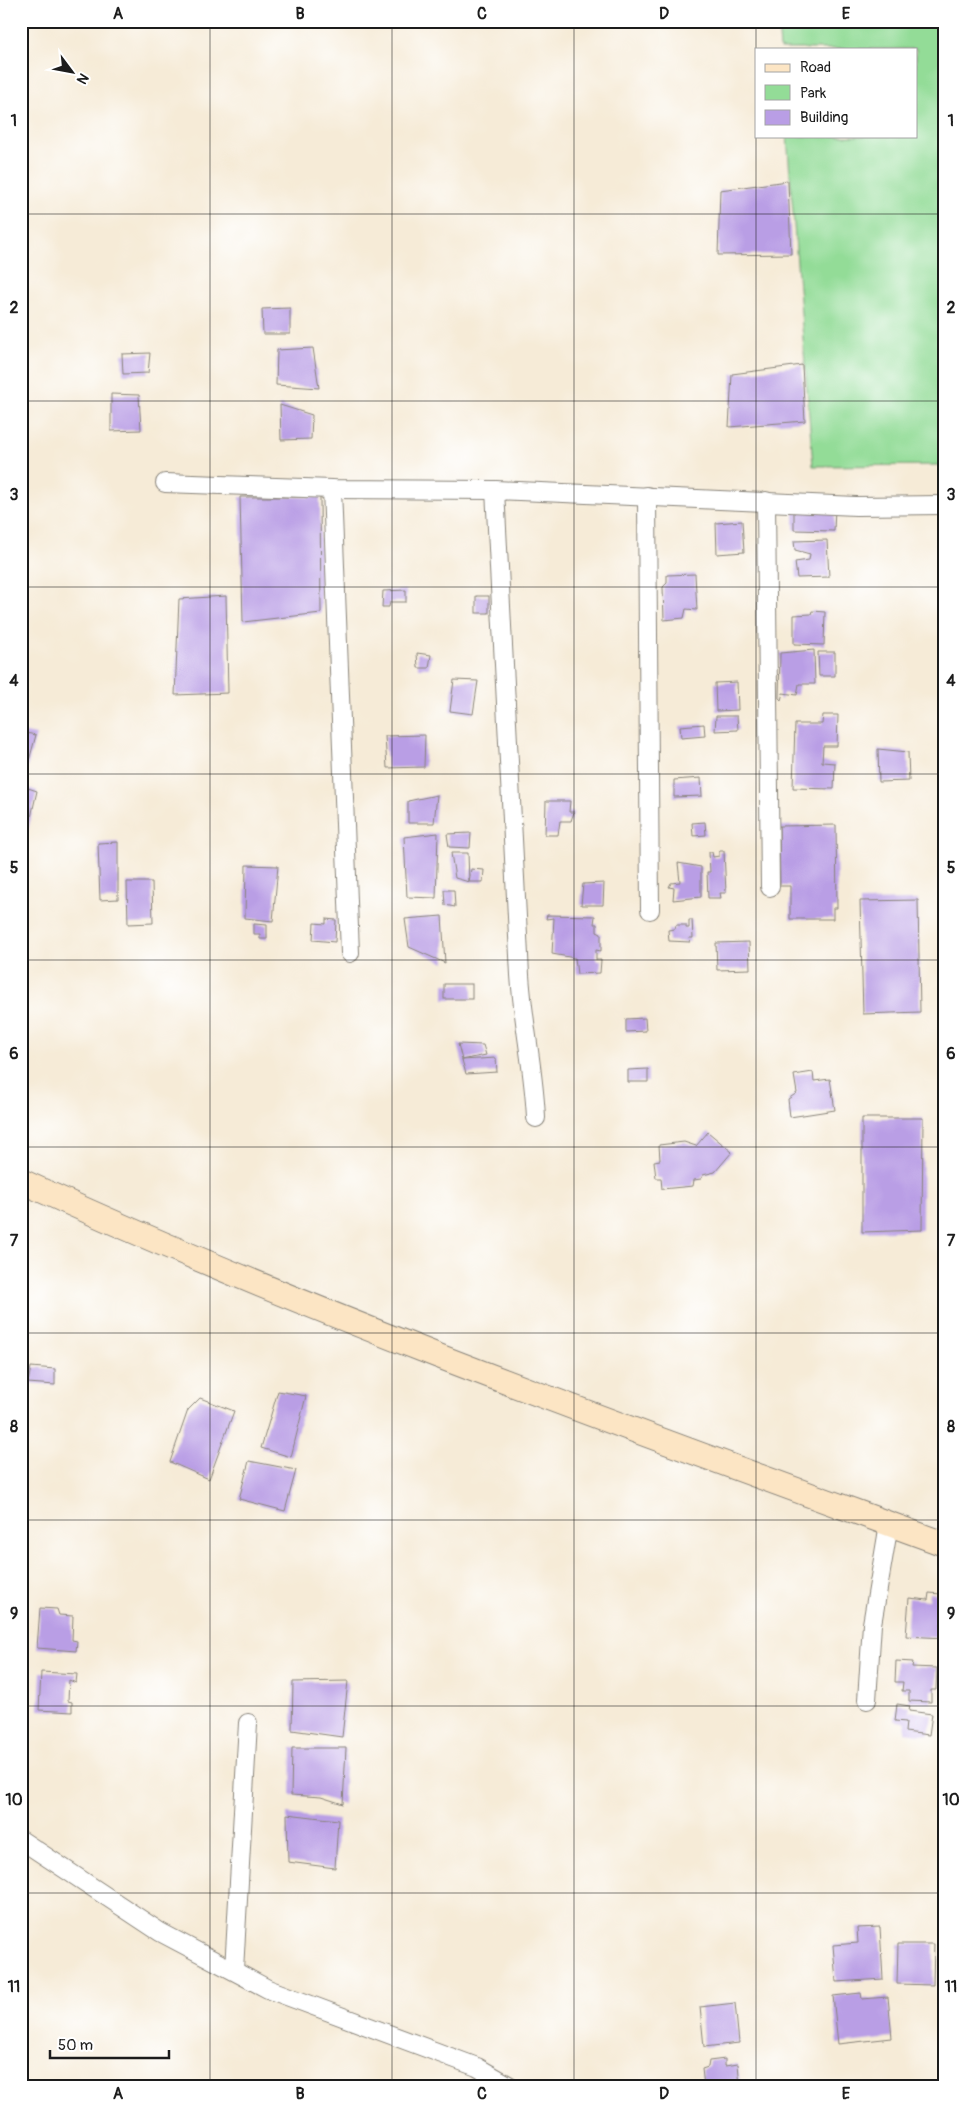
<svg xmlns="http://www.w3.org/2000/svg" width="965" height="2107" viewBox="0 0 965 2107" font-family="Pangolin,sans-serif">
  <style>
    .green { fill: #93dc97; stroke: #587c5a }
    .building { fill: #b99ee5 }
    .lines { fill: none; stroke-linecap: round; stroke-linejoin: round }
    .street-casing { stroke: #89847a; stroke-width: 20 }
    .secondary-casing { stroke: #89847a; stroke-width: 26 }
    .street { stroke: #fff; stroke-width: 18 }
    .secondary { stroke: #fce5c4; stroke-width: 24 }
    .grid { fill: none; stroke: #1c1c1c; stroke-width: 1; stroke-opacity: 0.55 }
    .neatline { fill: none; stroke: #1c1c1c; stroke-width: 2 }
    .grid-label { font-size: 16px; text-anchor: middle; font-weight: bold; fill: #1c1c1c }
  </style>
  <rect width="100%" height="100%" fill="#fff"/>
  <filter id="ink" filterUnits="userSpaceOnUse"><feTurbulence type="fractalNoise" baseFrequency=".02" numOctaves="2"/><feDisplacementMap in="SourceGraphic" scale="10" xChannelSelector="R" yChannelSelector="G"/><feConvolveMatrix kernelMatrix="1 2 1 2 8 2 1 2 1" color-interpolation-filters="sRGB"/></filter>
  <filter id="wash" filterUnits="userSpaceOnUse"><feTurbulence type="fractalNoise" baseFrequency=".0096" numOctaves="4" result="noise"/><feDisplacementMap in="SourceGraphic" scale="20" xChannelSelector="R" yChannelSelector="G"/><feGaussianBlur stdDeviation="1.12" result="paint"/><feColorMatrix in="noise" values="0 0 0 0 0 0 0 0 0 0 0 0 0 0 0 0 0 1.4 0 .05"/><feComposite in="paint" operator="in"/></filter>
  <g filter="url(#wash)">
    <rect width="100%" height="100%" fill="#f6ebd7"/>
    <path class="green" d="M778 21H944V465L813 466 787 136H916V49H780Z"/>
    <g id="blocks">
      <g class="building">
        <path d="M788 181 791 254 718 255 720 190Z"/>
        <path d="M290 308V334H263L262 309Z"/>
        <path d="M313 348 319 388 276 385 277 350Z"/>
        <path d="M150 353 148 373 123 374 122 354Z"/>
        <path d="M802 365 805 421 729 427 732 374Z"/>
        <path d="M111 394 139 395 141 430 111 431Z"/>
        <path d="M280 405 312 415 311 439 281 440Z"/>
        <path d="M240 497H320L321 613 243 622Z"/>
        <path d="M794 507 835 508 834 531 794 530Z"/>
        <path d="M742 521 744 552 717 554 716 523Z"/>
        <path d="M827 540 829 577 797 578 795 562 809 560 810 554 795 550 794 541Z"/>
        <path d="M695 574 697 610 686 609 684 618 664 620 663 587 667 583V575Z"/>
        <path d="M406 590V602H390L389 607H382L383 591Z"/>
        <path d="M226 596 228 693 175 695 179 599Z"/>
        <rect x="476" y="596" width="13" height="17"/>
        <path d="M812 611 825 612 824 645 794 644V615L811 614Z"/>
        <path d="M814 650 815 684H799L797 695 783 693 781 700 779 698 780 653Z"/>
        <path d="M818 652H835V676H819Z"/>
        <path d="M417 653 431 655 429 668H418Z"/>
        <path d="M454 680 478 681 473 714 450 711Z"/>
        <path d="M737 682 738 710 716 711 715 683Z"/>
        <path d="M823 715H838L837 746H823L822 762 835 763 834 789 793 788 795 724H822Z"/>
        <path d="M716 716H737L738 730 715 731Z"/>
        <path d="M704 724 705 736 681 738 680 726Z"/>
        <path d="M21 732 36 735 22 786 37 791 23 852H21Z"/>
        <path d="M425 735 424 767 387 768 385 736Z"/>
        <path d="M878 749 908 752 909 781 879 782Z"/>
        <path d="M701 778 702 796 674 797V780Z"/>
        <path d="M437 795 434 823H408V801Z"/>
        <path d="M546 801H570L569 812H574L571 821H560L558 835H545Z"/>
        <path d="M705 822 706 835 693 836 692 823Z"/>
        <path d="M836 825 837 908H833V919H790V886H780L779 826Z"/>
        <path d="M438 833 436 898 407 897 404 837Z"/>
        <path d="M471 833 470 848 449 847 447 834Z"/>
        <path d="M118 842V899L100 900 98 843Z"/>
        <path d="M719 851H724L726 893H720L721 898H708L707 872H710L709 852H712L713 857 719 856Z"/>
        <path d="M451 853H468L469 882 455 878Z"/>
        <path d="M678 863 701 867V897L673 900 674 888 669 887 671 883 680 882Z"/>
        <path d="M246 865 278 866 273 921 245 918Z"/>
        <path d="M471 869 484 870 483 882H469Z"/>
        <path d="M127 882H152L153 923 128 924Z"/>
        <path d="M604 883 603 905H581L583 884Z"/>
        <path d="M444 890H454L455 907 445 905Z"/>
        <path d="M918 900 920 1012 863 1014 860 901Z"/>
        <path d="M547 915 595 916 594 924H597V932L601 934V951L596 950V960H601L600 973 577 974 575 958 552 954 554 918 546 919Z"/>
        <path d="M442 916 445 963 409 947 405 919Z"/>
        <path d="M326 919 336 920 335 942 313 940 314 923 326 924Z"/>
        <path d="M689 920H692L693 938H689L690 942 669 941 668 930 675 929 676 925H686V928H689Z"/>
        <path d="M254 924 267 925V939H260V934H254Z"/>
        <path d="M749 942 750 969 717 970 716 943Z"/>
        <rect x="444" y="984" width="28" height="15"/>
        <path d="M645 1018 646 1031 626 1032V1019Z"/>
        <path d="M458 1044 483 1045 486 1055 462 1060 496 1058 497 1072 466 1074 462 1060Z"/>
        <path d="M648 1069V1082H628V1070Z"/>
        <path d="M813 1072 814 1081 830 1079 835 1110 790 1117 788 1099 797 1093 794 1075Z"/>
        <path d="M862 1118H923L922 1230 862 1232Z"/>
        <path d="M708 1132 732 1152 715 1172 703 1175 701 1179 694 1180 693 1186 662 1189 661 1178H656L654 1161 660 1160 659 1145 684 1142 696 1146Z"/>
        <path d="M31 1367 55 1369V1385L28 1383Z"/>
        <path d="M278 1391 306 1396 291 1457 261 1448Z"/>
        <path d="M200 1398 234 1411 209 1479 170 1462 188 1410Z"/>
        <path d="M249 1461 296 1470 285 1511 239 1499Z"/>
        <path d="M942 1583H944V1604L941 1626 944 1627V1638L906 1636 909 1598 928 1600 929 1593 941 1594Z"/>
        <path d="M40 1608 57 1609 59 1615 73 1616 72 1640 77 1641 76 1651 37 1648Z"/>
        <path d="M896 1661 913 1662 912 1667 937 1668 936 1690H931V1702L909 1701V1691H902L903 1682H895Z"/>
        <path d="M41 1672 77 1674 76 1683 69 1680 68 1701 72 1702V1712L39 1710Z"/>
        <path d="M348 1681 342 1737 292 1730 293 1682Z"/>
        <path d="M897 1704 910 1706 909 1711 932 1714 929 1735 905 1732 906 1722 895 1721Z"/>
        <path d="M292 1748H346L343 1804 321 1797 291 1795Z"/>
        <path d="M287 1814 338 1820 335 1868 288 1862Z"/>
        <path d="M880 1927 883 1979 836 1982 833 1945 858 1943 857 1928Z"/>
        <path d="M898 1944H934L933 1985 897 1984Z"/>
        <path d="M861 1993 862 1999 888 1997 892 2038 838 2044 833 1996Z"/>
        <path d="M735 2003 739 2043 704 2047 700 2007Z"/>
        <path d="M725 2059V2066L738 2064 740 2086H704L702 2069 708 2067 709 2061Z"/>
      </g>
    </g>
  </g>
  <g filter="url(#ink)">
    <use href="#blocks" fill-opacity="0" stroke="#89847a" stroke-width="1"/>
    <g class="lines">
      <defs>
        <g id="street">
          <path d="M165 483 332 489 495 490 856 506 944 505"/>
          <path d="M332 489 350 953"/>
          <path d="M495 490 520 975C523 1023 534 1070 536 1118"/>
          <path d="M647 496 650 910"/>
          <path d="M766 501 770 887"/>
          <path d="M867 1700 872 1624 889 1524"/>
          <path d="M21 1840 160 1932 268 1989 477 2067 510 2086"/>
          <path d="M234 1970 248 1723"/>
        </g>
        <path id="secondary" d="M21 1181C322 1319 633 1430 944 1544"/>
      </defs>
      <use href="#street" class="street-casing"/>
      <use href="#secondary" class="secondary-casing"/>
      <use href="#street" class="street"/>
      <use href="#secondary" class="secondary"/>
    </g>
  </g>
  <path class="grid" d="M210 21V2086M392 21V2086M574 21V2086M756 21V2086M21 214H944M21 401H944M21 587H944M21 774H944M21 960H944M21 1147H944M21 1333H944M21 1520H944M21 1706H944M21 1893H944"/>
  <rect width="965" height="2107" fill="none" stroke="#fff" stroke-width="55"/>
  <rect x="755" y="48" width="162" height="90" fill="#ffffff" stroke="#a4a4a4"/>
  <rect x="765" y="64" width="25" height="8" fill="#fce5c4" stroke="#a4a4a4"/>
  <text x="800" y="72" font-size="15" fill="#1c1c1c">Road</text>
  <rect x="765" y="85" width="25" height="15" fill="#93dc97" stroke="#a4a4a4"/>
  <text x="800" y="98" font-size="15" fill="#1c1c1c">Park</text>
  <rect x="765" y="110" width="25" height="15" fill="#b99ee5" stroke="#a4a4a4"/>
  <text x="800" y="122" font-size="15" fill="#1c1c1c">Building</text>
  <g transform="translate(72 72) rotate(122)" stroke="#ffffff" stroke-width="4" paint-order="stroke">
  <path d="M0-4L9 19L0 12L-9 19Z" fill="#1c1c1c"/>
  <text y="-8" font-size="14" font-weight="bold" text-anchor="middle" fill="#1c1c1c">N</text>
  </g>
  <path d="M50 2050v8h119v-8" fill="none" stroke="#1c1c1c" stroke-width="2.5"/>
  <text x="58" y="2050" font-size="15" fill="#1c1c1c" stroke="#ffffff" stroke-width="4" paint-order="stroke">50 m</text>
  <rect x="28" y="28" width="910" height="2052" class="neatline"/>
  <g class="grid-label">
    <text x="118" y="19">A</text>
    <text x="300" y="19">B</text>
    <text x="482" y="19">C</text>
    <text x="664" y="19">D</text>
    <text x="846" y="19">E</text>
    <text x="14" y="126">1</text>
    <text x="951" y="126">1</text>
    <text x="14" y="313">2</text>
    <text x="951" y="313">2</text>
    <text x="14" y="500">3</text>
    <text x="951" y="500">3</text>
    <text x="14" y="686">4</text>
    <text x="951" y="686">4</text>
    <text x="14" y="873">5</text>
    <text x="951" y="873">5</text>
    <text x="14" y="1059">6</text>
    <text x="951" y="1059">6</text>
    <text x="14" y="1246">7</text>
    <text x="951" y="1246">7</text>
    <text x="14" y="1432">8</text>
    <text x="951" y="1432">8</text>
    <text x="14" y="1619">9</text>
    <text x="951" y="1619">9</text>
    <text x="14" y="1805">10</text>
    <text x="951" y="1805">10</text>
    <text x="14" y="1992">11</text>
    <text x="951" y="1992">11</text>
    <text x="118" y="2099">A</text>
    <text x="300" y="2099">B</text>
    <text x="482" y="2099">C</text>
    <text x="664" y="2099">D</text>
    <text x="846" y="2099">E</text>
  </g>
</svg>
